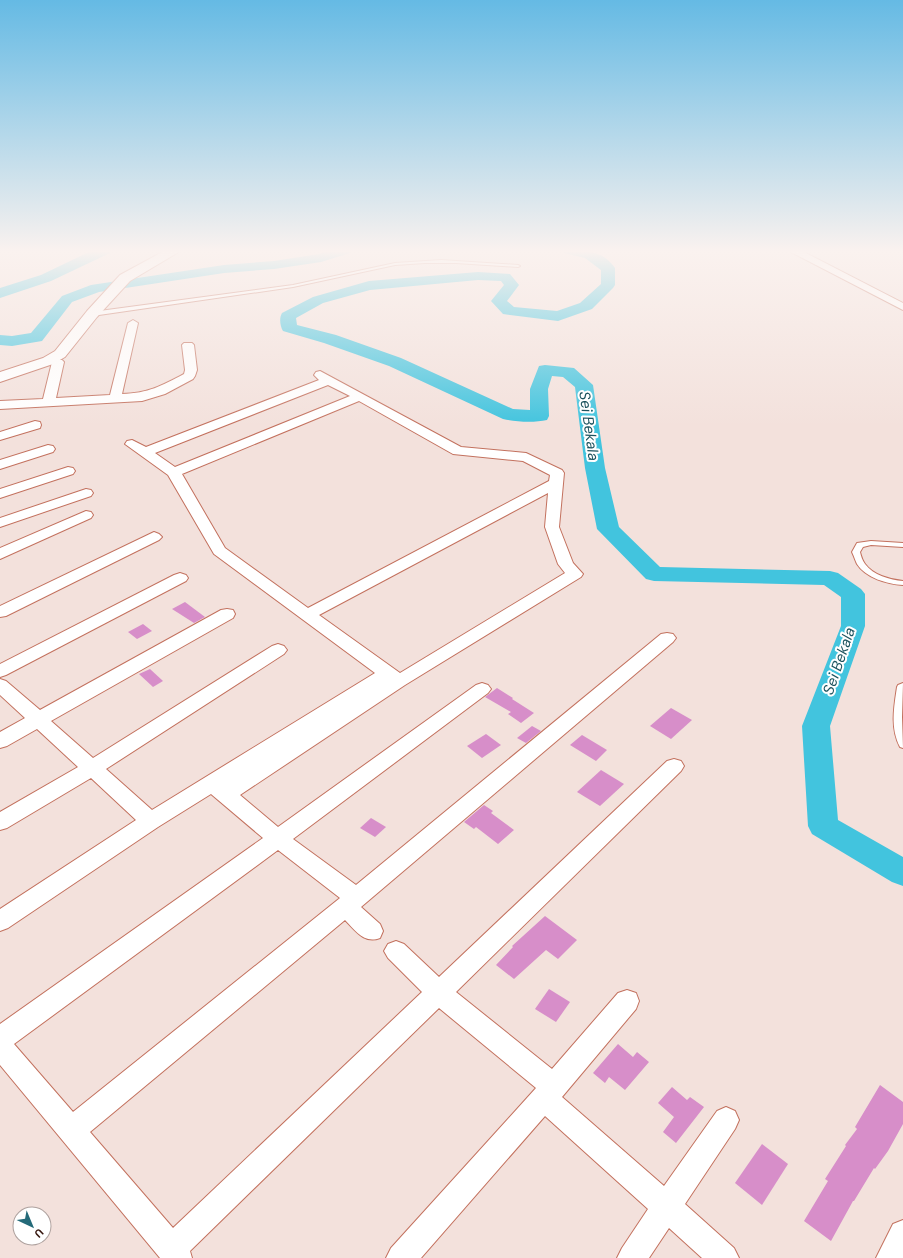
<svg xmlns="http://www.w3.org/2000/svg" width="903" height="1258" viewBox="0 0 903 1258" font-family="'DM Sans',sans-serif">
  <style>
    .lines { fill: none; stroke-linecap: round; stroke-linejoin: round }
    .river { fill: #42c4de; fill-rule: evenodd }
    .building { fill: #d78ec9 }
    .lane-casing { stroke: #c3715e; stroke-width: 2 }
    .street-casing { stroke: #c3715e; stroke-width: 2 }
    .secondary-casing { stroke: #c3715e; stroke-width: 2 }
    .lane { fill: #fff; fill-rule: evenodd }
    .street { fill: #fff; fill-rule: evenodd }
    .secondary { fill: #fff; fill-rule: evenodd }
    .labels { text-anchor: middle; stroke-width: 4; stroke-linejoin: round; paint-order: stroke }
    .water-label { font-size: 15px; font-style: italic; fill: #1d535e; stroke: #fff }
  </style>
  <rect width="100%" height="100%" fill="#f3e1dc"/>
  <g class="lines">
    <g class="river">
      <path d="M93 250H112L110 253 51 281 0 298V288L41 275Z"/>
      <path d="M330 250H352L350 253 321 262 274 269 224 273 99 292 72 302 42 341 12 346 0 345V335L12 336 31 333 62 296 91 285 224 265 274 261 319 254Z"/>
      <path d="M562 250C582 250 602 249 615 268V285L613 288 592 309 558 321 503 314 491 301 504 285 501 281 478 280 370 290 323 303 296 318 297 325 336 335 401 358 513 409 530 410V389L539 366 545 365 574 368 593 385 605 468 619 527 660 567 830 571 838 573 861 589 865 594V626L830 726 838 820 903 857V886L892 882 812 834 808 826 802 726 841 626V597L824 585 654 581 646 579 597 529 585 468 575 387 563 377 552 376 548 389 549 416 547 420C534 423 516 422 503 419L389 366 324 343 283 331C280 326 279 318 282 313L313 297 369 281 478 272 510 274 519 285 507 301 514 307 557 311 580 303 601 284V270L585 258 564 253Z"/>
    </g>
  </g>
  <g class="building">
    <path d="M185 602 205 617 194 623 172 609Z"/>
    <path d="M143 624 152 631 137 639 128 632Z"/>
    <path d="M150 669 163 681 153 687 139 674Z"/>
    <path d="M497 688 513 698 512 699 534 713 521 723 508 714 511 712 485 697Z"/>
    <path d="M671 708 692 720 671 739 650 726Z"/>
    <path d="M532 726 541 731 526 743 517 738Z"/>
    <path d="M486 734 501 745 482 758 467 746Z"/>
    <path d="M582 735 607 750 596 761 570 745Z"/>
    <path d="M601 770 624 784 600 806 577 792Z"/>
    <path d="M484 805 493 811 491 813 514 830 498 844 476 827 474 829 464 822Z"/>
    <path d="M371 818 386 827 375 837 360 828Z"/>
    <path d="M545 916 577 940 558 959 546 950 514 979 496 965 513 947 512 946Z"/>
    <path d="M549 989 570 1002 556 1022 535 1009Z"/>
    <path d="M618 1044 633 1057 637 1052 649 1062 625 1090 609 1077 605 1083 593 1073Z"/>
    <path d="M880 1085 903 1102V1124L888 1151 875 1169 874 1168 854 1201H853L831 1241 804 1221 828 1181 825 1179 846 1146 845 1145 857 1129 855 1127Z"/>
    <path d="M672 1087 687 1100 690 1097 704 1107 676 1143 663 1132 674 1117 658 1103Z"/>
    <path d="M762 1144 788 1164 762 1205 735 1183Z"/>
  </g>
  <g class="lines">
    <defs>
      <g id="lane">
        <path d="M441 260 518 265 520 266 518 267 456 263H425L395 265 293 287 92 316 89 314 92 312 293 285 395 263Z"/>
        <path d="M871 541 903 543V547L871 545 863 547 860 552C861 556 862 560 865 564 873 575 890 580 903 581V585C887 584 866 578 857 564 855 560 854 556 852 552L857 543Z"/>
        <path d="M903 683 902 717 903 748 900 747C890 728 894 707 897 687L898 685Z"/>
      </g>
      <g id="street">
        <path d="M787 250H800L903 303V310Z"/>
        <path d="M133 320 138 323 122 394C149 393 161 386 184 374L185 370 182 345 184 343H192L194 345 197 370 195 376 193 379 165 394 142 401 0 409V401L43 399 52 362 54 360H62L64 362 56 398 110 395 128 323Z"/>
        <path d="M320 371 461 447 526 453 562 470 564 473 559 527 573 563 583 574 581 577 405 685 240 795 278 827 476 685 482 683 488 685 491 689 488 693 293 839 356 885 661 634 667 633 673 634 676 638 673 642 361 907 380 924 383 931 380 938C364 944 356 931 345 920L90 1132 173 1228 422 992 388 958 384 951 388 944 396 941 404 944 439 977 667 761 674 759 681 761 684 766 681 771 456 992 552 1069 618 993 627 990 636 993 639 1001 636 1009 562 1097 664 1186 717 1111 726 1107 735 1111 739 1120 735 1129 685 1204 734 1248 739 1258H702L669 1228 649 1258H617L622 1248 648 1209 545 1116 421 1258H386L391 1248 536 1088 439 1008 190 1251 192 1258H160L0 1065V1024L263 838 211 794 158 827 8 928 0 931V909L136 820 91 778 7 828 0 830V812L78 767 37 729 7 746 0 748V732L25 718 0 695V679L6 681 40 710 221 610 227 609 233 610 235 614 233 618 51 721 93 758 272 646 278 644 284 646 287 650 284 654 106 769 152 810 375 673 214 554 168 475 125 444 127 441 132 440 146 447 319 380 314 375 316 372ZM328 385 350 396 175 467 155 453ZM359 401 453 454 523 461 550 475 549 481 308 608 225 548 182 474ZM548 493 545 527 558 564 565 573 400 673 319 615ZM278 850 340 898 73 1112 14 1044Z"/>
        <path d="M35 421 40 422 41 425 40 428 0 440V432Z"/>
        <path d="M48 445 53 446 55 449 53 452 0 469V460Z"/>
        <path d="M68 467 73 468 75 471 73 474 0 498V489Z"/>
        <path d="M86 489 91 490 93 493 91 496 0 527V518Z"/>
        <path d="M86 511 91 512 93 515 91 518 0 559V548Z"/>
        <path d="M154 532 159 534 162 537 159 540 6 616 0 617V606Z"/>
        <path d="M180 573 186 575 188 578 186 581 6 675 0 677V664L174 575Z"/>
        <path d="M903 1220V1258H876L893 1224Z"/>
      </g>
      <path id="secondary" d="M166 250H182L130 281 97 317 65 357 53 364 0 382V372L43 358 55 351 87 311 120 275Z"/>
    </defs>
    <use href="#lane" class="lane-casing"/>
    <use href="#street" class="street-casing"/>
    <use href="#secondary" class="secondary-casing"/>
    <use href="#lane" class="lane"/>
    <use href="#street" class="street"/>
    <use href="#secondary" class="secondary"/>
  </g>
  <linearGradient id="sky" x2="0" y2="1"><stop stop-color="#65bae4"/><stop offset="0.59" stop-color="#faf2ef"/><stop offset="1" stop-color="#faf2ef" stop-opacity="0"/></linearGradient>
  <rect width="903" height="426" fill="url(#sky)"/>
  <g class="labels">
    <g class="water-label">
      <text transform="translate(589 426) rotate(82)" y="5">Sei Bekala</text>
      <text transform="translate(839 661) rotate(-71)" y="5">Sei Bekala</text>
    </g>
  </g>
  <g transform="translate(32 1226) rotate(136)"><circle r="19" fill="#ffffff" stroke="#aea19e"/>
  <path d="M0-3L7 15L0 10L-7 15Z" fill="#246a79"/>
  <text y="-6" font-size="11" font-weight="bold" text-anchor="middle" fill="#35150d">U</text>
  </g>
</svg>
